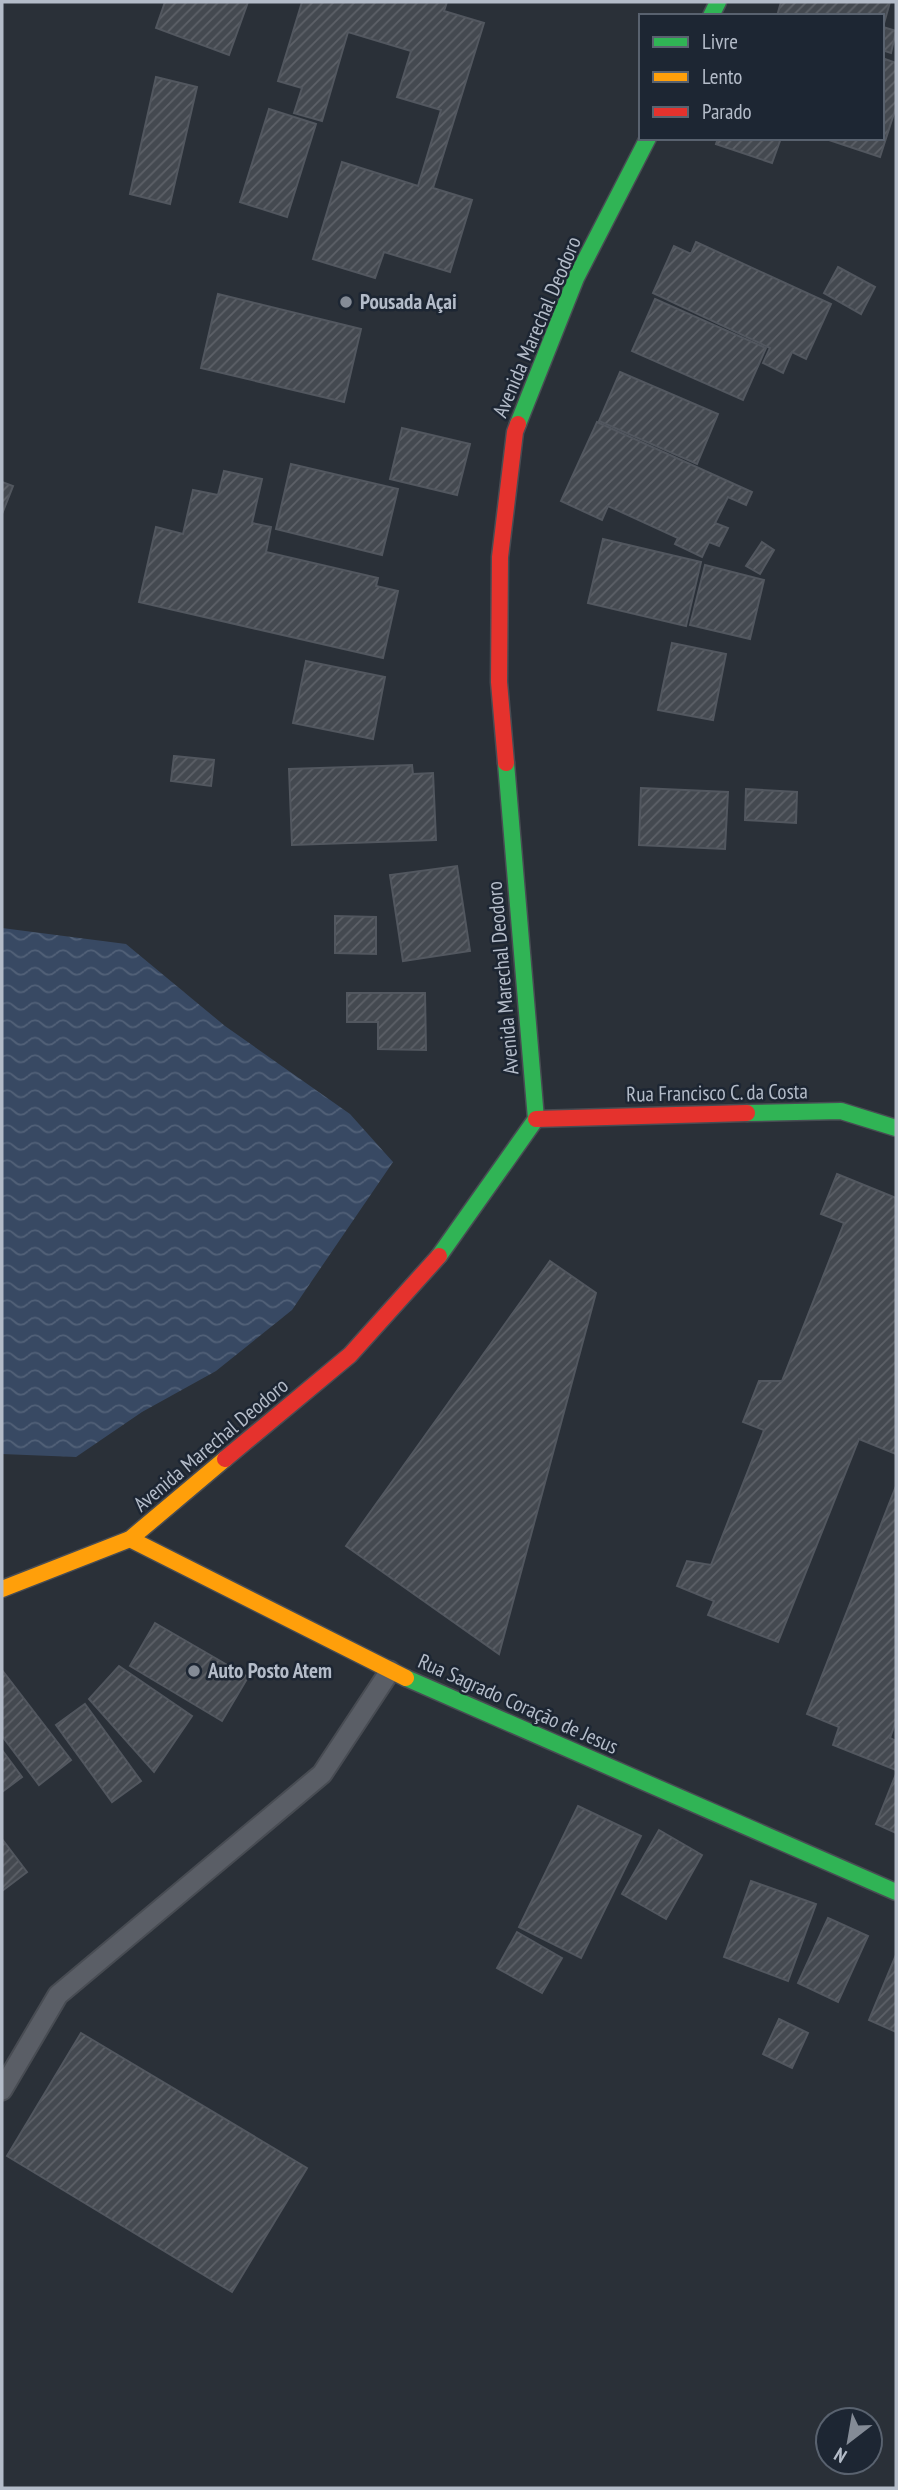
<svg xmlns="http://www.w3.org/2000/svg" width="898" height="2490" viewBox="0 0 898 2490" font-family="'PT Sans Narrow',sans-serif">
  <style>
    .water { fill: url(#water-waves) }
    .building { fill: url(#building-hatch); stroke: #52575f; stroke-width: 2 }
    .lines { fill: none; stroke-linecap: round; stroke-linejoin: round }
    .lane-casing { stroke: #484c53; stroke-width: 23 }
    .fast-casing { stroke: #484c53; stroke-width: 19 }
    .slow-casing { stroke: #484c53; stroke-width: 19 }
    .jam-casing { stroke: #484c53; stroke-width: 19 }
    .lane { stroke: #5a5e66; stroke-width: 19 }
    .fast { stroke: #30b455; stroke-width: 16 }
    .slow { stroke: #ff9f0a; stroke-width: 16 }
    .jam { stroke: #e5322d; stroke-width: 16 }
    .poi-dot { fill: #848b96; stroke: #1d2633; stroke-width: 2.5 }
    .labels { text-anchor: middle; stroke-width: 5; stroke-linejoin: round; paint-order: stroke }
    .poi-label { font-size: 21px; font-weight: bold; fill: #b4bcc9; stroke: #1d2633; text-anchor: start }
    .street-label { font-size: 21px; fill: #b4bcc9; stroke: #1d2633 }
  </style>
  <defs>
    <pattern id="water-waves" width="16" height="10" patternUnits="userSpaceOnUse" patternTransform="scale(1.75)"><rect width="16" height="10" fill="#384963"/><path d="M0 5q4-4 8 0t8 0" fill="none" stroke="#526178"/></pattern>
    <pattern id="building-hatch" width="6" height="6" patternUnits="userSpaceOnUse" patternTransform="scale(1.75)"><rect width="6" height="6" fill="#444950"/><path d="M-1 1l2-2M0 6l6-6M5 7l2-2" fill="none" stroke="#5d6168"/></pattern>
  </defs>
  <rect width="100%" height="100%" fill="#2a3038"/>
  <path class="water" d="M2 928 126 944 225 1026 350 1114 393 1162 292 1310 216 1371 142 1412 76 1457 2 1454Z"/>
  <g class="building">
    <path d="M165 2H248L229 55 156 28Z"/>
    <path d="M302 2H447L444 11 484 23 433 188 472 200 450 272 384 252 375 278 313 259 342 162 418 186 441 110 397 97 411 51 348 32 322 121 294 113 302 88 278 81Z"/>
    <path d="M781 2H890L883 27 896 31 891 53 882 50V16H777Z"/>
    <path d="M882 58 896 63V107L880 157 823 138H882Z"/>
    <path d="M156 77 197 87 170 204 130 194Z"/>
    <path d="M269 109 316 124 287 217 240 202Z"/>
    <path d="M718 138H781L772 163 716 144Z"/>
    <path d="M696 242 831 304 806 359 792 352 783 373 763 363 770 348 653 293 674 246 691 254Z"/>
    <path d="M838 267 875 287 861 314 824 293Z"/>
    <path d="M218 294 361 329 344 402 201 368Z"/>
    <path d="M655 299 766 348 743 400 632 351Z"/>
    <path d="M620 372 718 414 697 464 599 421Z"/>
    <path d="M597 422 752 492 746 505 728 497 715 523 728 528 719 546 709 542 702 557 675 544 678 538 608 506 602 520 561 501Z"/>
    <path d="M402 428 470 444 457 495 390 479Z"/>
    <path d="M291 464 398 489 382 555 276 529Z"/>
    <path d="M224 471 262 479 252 523 271 527 266 552 378 578 376 586 398 591 383 658 139 602 156 527 183 534 193 490 218 495Z"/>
    <path d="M2 482 13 486 2 514Z"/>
    <path d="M603 539 701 562 686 626 588 603Z"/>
    <path d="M762 542 774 550 760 574 746 566Z"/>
    <path d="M705 565 764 580 750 639 690 625Z"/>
    <path d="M672 643 726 654 713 720 658 710Z"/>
    <path d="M306 661 385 677 373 739 293 723Z"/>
    <path d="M174 756 214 760 211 786 171 781Z"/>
    <path d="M412 765 413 774 433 773 436 840 292 845 289 769Z"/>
    <path d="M641 788 728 792 725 849 639 845Z"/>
    <path d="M746 789 797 792 796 823 745 820Z"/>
    <path d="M457 866 470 951 403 961 390 875Z"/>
    <path d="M335 916 376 917V954L335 953Z"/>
    <path d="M347 993H425L426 1050 378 1049V1022H347Z"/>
    <path d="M837 1174 896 1198V1454L859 1439 778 1642 708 1615 714 1601 677 1586 687 1561 711 1565 764 1430 743 1422 759 1381H782L844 1223 821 1214Z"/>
    <path d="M550 1261 596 1293 499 1654 346 1546Z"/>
    <path d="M896 1486V1721L890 1738 896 1741V1770L833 1745 839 1727 807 1714Z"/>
    <path d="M155 1623 248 1677 222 1721 130 1666Z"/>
    <path d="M119 1666 192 1716 154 1772 89 1699Z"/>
    <path d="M2 1670 71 1760 39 1785 2 1736Z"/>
    <path d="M85 1704 141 1781 112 1802 56 1725Z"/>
    <path d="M2 1750 22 1777 2 1792Z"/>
    <path d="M896 1774V1833L876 1824Z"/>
    <path d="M578 1806 641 1836 581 1958 519 1927Z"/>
    <path d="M659 1830 702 1855 666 1919 622 1894Z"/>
    <path d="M2 1839 27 1872 2 1891Z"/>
    <path d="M751 1881 816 1904 788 1981 724 1957Z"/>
    <path d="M828 1918 868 1936 838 2002 798 1983Z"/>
    <path d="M517 1932 562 1958 542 1993 497 1968Z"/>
    <path d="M896 1955V2032L869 2020Z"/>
    <path d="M779 2019 808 2033 792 2068 763 2054Z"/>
    <path d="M81 2033 307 2168 232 2292 7 2156Z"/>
  </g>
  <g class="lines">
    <defs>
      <path id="lane" d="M2 2090 58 1995 322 1774 390 1671"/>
      <g id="fast">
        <path d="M711 16 718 2"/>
        <path d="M518 424 576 278 648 138"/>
        <path d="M747 1113 841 1111 896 1128"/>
        <path d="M439 1256 536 1119 506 763"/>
        <path d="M406 1678 896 1892"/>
      </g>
      <g id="slow">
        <path d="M130 1539 406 1678"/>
        <path d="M2 1589 130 1539 225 1459"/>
      </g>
      <g id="jam">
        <path d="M506 763 499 682 500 557 515 432 518 424"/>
        <path d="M536 1119 747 1113"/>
        <path d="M225 1459 350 1355 439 1256"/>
      </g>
    </defs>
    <use href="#lane" class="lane-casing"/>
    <use href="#fast" class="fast-casing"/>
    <use href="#slow" class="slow-casing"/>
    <use href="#jam" class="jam-casing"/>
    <use href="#lane" class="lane"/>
    <use href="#fast" class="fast"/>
    <use href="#slow" class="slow"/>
    <use href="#jam" class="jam"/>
  </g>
  <g class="poi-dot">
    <circle cx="346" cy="302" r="7"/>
    <circle cx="194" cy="1671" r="7"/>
  </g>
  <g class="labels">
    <g class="poi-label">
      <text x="360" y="309">Pousada Açai</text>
      <text x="208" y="1678">Auto Posto Atem</text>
    </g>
    <g class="street-label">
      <text transform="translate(537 327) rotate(-67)" y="7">Avenida Marechal Deodoro</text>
      <text transform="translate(503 978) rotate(-95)" y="7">Avenida Marechal Deodoro</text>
      <text transform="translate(717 1093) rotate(-1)" y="7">Rua Francisco C. da Costa</text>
      <text transform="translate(211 1445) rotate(-40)" y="7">Avenida Marechal Deodoro</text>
      <text transform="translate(518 1704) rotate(24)" y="7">Rua Sagrado Coração de Jesus</text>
    </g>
  </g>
  <rect width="898" height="2490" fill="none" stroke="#b4bcc9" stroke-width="7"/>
  <rect x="639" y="14" width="245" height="126" fill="#1d2633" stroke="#59626f" stroke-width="2"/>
  <rect x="653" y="37" width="35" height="10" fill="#30b455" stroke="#59626f" stroke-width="2"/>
  <text x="702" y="49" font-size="21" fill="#b4bcc9">Livre</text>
  <rect x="653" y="72" width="35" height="10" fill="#ff9f0a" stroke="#59626f" stroke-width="2"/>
  <text x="702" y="84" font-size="21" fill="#b4bcc9">Lento</text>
  <rect x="653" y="107" width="35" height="10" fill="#e5322d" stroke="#59626f" stroke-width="2"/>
  <text x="702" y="119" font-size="21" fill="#b4bcc9">Parado</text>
  <g transform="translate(849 2441) rotate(211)"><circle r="33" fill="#1d2633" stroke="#59626f" stroke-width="2"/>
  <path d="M0-5L12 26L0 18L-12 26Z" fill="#848b96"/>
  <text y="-10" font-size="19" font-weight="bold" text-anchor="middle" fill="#b4bcc9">N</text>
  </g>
</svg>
